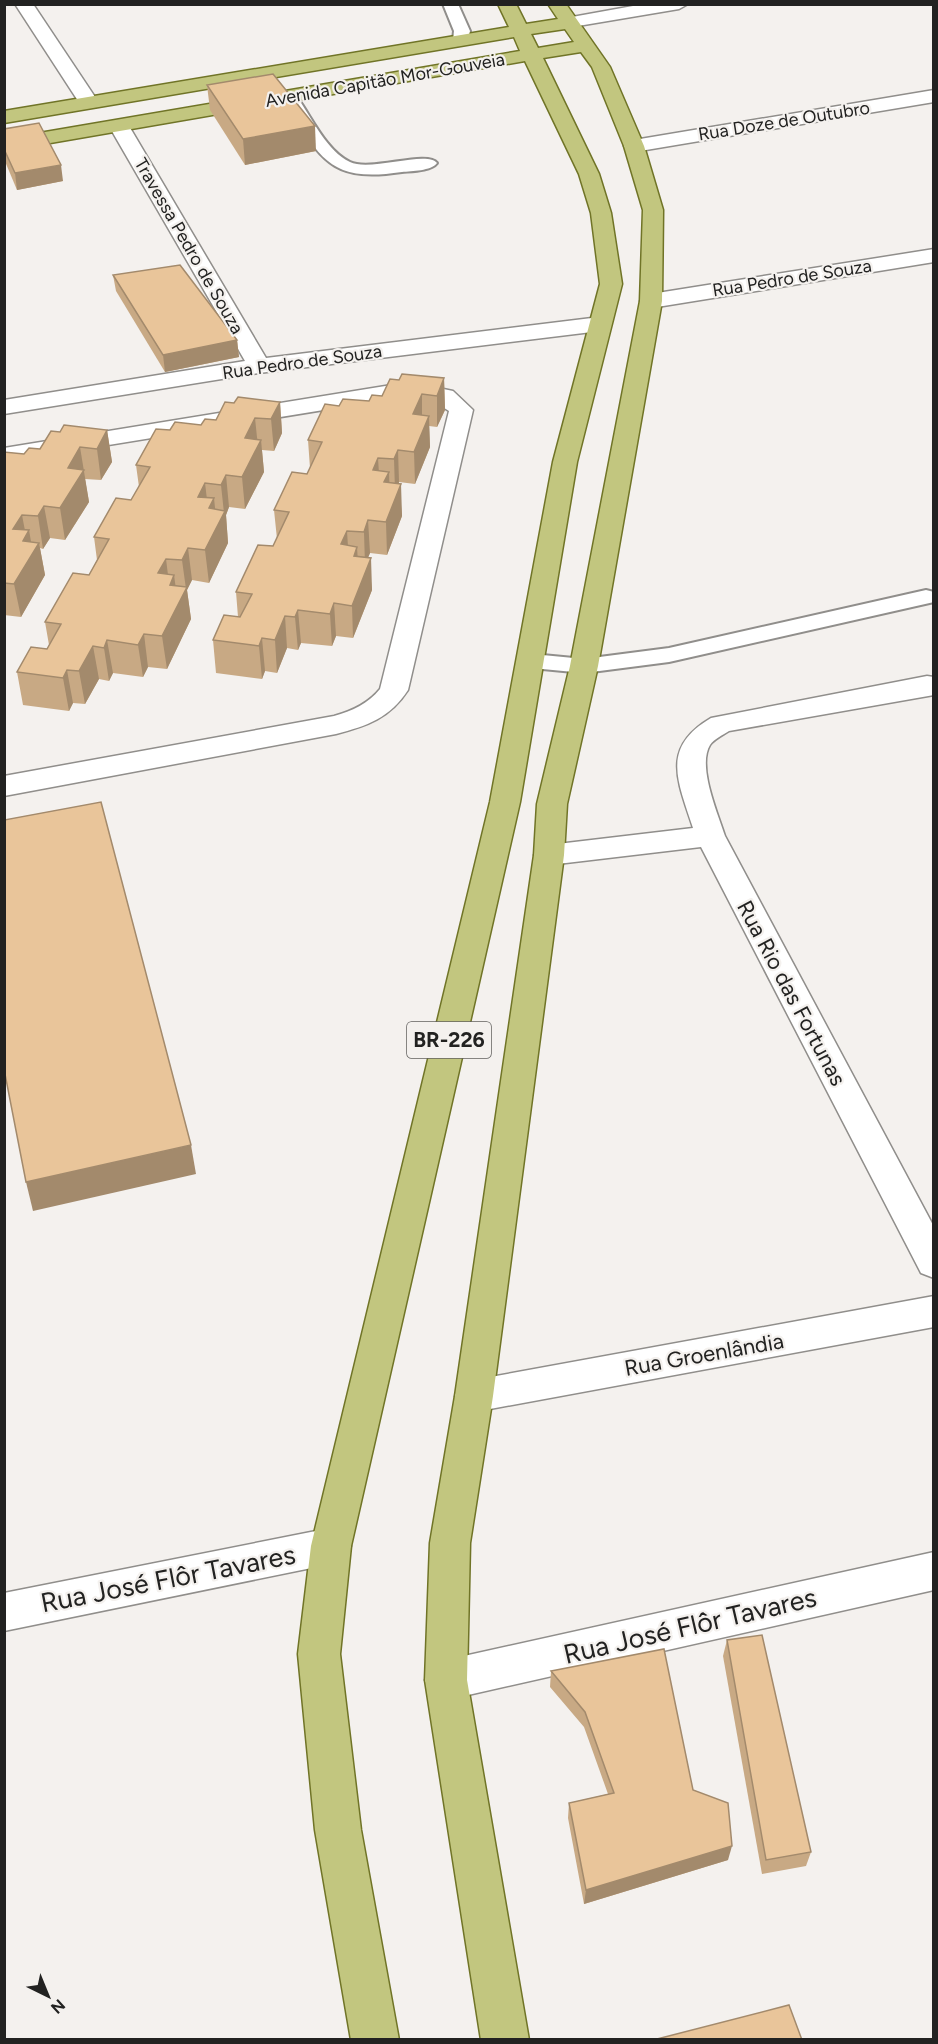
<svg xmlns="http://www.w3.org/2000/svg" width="938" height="2044" viewBox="0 0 938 2044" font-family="Figtree,sans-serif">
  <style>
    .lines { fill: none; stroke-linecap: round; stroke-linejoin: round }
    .service-casing { stroke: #908e8b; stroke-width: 4 }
    .minor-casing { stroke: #908e8b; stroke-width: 3 }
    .primary-casing { stroke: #707427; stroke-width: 3 }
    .service { fill: #fff; fill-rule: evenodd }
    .minor { fill: #fff; fill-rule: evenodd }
    .primary { fill: #c2c67f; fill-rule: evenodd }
    .wall { fill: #c8a984 }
    .shaded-wall { fill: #a38a6c }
    .building { fill: #e9c59a; stroke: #a38a6c; stroke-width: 1.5 }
    .labels { text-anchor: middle; stroke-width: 4.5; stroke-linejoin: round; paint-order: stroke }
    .far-street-label { font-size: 18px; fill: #222221; stroke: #f4f1ee }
    .shield { fill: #f4f1ee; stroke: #61605e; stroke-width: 1.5 }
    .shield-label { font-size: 21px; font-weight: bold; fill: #222221 }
    .street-label { font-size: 22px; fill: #222221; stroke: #f4f1ee }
    .near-street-label { font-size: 27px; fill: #222221; stroke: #f4f1ee }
  </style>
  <rect width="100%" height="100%" fill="#f4f1ee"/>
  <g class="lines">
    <defs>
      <g id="service">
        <path d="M443 4H458L470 31 467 43 461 45 453 40 454 31Z"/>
        <path d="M293 99 299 100C313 120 327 151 350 162 370 172 427 150 437 163 431 171 412 171 402 172 328 183 322 158 285 104Z"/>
        <path d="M926 590 934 592V602L669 662 584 673 532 668 524 666 520 661 524 656 532 654 584 659 669 648Z"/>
      </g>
      <g id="minor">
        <path d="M15 4H33L99 103 96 107H82Z"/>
        <path d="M644 4H688L679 9 572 27 563 22 572 17Z"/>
        <path d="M934 90V102L634 152 627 150 624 146 627 142 634 140Z"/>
        <path d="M119 120 129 126 266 358 600 317 608 319 611 324 608 329 600 331 259 373 4 414V400L245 361 109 126Z"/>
        <path d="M934 249V262L651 308 643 306 640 301 643 296 651 294Z"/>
        <path d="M410 382 453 391 473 410 408 690C390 718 367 726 336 734L4 796V776L334 716C352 711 368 704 380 689L449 411 430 399 410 396 4 462V448Z"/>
        <path d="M927 676 934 677V695L729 731C723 735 714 739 710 745 697 766 718 814 725 836L934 1227V1278L921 1273 701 847 549 865 538 862 534 855 538 848 549 845 693 828C678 781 660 748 711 718Z"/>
        <path d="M934 1296V1327L474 1412 460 1408 455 1396 460 1384 474 1380Z"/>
        <path d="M331 1528 345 1533 351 1546 345 1559 331 1564 4 1631V1593Z"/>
        <path d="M934 1552V1590L446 1700 431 1694 425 1680 431 1666 446 1660Z"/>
      </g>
      <path id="primary" d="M498 4H516L526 24 558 19 548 4H566L610 67 644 146 663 210 662 301 598 666 567 804 564 855 493 1396 470 1543 467 1680 529 2040H481L425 1680 430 1543 455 1396 534 855 537 804 570 666 640 301 643 210 624 146 592 67 581 52 543 58 599 174 611 213 622 284 577 462 520 802 351 1546 340 1654 361 1830 399 2040H351L315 1830 298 1654 311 1546 490 802 553 462 600 284 591 213 579 174 525 61 4 151V139L520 51 514 37 4 123V111L509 27ZM565 29 574 42 538 48 531 34Z"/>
    </defs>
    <use href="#service" class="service-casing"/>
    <use href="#minor" class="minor-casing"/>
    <use href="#primary" class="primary-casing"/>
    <use href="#service" class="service"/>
    <use href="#minor" class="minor"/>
    <use href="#primary" class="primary"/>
  </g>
  <g class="wall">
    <path d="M207 85 316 151 245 165 210 110Z"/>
    <path d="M4 129 63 181 17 190 4 159Z"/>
    <path d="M113 275 237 340 239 357 165 372 116 291Z"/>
    <path d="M444 378 445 410 437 427 429 426 430 447 415 484 399 482V484L402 516 387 555 370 553 368 557 372 590 353 638 336 636 332 646 301 643 298 650 287 648 277 673 265 671 262 679 216 673 213 640 238 617 236 592 273 546 277 539 274 510 307 474 310 468 308 440 339 406 369 401 382 396 399 380Z"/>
    <path d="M280 402 282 433 274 451 262 450 264 472 245 509 229 507 226 515 228 543 209 583 192 580 187 590 191 619 167 669 148 667 143 677 113 673 109 681 99 679 85 704 73 703 69 711 23 705 17 672 47 649 49 645 45 622 89 575 97 560 94 537 131 500 139 487 136 465 170 430 201 425 216 420 234 403Z"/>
    <path d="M107 430 112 462 101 480 85 479 89 502 65 540 50 538 43 549 40 548 45 575 21 617 4 615V452L24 454 40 449 60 432Z"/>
    <path d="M727 1640 811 1852 806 1866 762 1874 723 1656Z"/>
    <path d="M551 1671 693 1790 728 1860 584 1904 568 1818 569 1803 608 1794 584 1727 550 1687Z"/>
  </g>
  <g class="shaded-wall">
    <path d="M315 126 316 151 245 165 243 139Z"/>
    <path d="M61 165 63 181 17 190 15 173Z"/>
    <path d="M237 340 239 357 165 372 163 355Z"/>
    <path d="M444 378 445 410 437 427V396Z"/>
    <path d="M422 394V426L413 414Z"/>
    <path d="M280 402 282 433 274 451 271 419Z"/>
    <path d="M429 416 430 447 415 484 414 452Z"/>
    <path d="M255 418 258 447 261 440 264 472 245 509 242 477 245 438Z"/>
    <path d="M107 430 112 462 101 480 97 449Z"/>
    <path d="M80 447 89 502 65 540 60 508 68 468Z"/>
    <path d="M398 450 399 482 395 491 394 459Z"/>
    <path d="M378 458 380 490 373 470Z"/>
    <path d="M389 472 390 504 384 482Z"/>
    <path d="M226 475 229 507 226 515 228 543 209 583 205 550 209 508 214 498 217 527 224 513 221 485Z"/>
    <path d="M205 483 209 516 198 497Z"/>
    <path d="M401 484 402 516 387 555 386 522Z"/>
    <path d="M44 506 50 538 43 549 38 516Z"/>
    <path d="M22 515 26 536 29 530 33 553 39 543 45 575 21 617 14 584 13 529Z"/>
    <path d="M368 520 370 553 365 565 364 532Z"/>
    <path d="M347 531 349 563 341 544Z"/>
    <path d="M357 547 359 579 354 556Z"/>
    <path d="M188 548 192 580 187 590 191 619 167 669 162 636 170 585 174 575 178 604 186 589 182 560Z"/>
    <path d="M371 558 372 590 353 638 352 606Z"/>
    <path d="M166 559 170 591 158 573Z"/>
    <path d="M334 603 336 636 332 646 330 614Z"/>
    <path d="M298 610 301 643 298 650 295 617Z"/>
    <path d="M285 616 287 648 277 673 275 640Z"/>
    <path d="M144 634 148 667 143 677 138 645Z"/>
    <path d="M262 638 265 671 262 679 259 646Z"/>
    <path d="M107 640 113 673 109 681 104 648Z"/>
    <path d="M93 646 99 679 85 704 79 671Z"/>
    <path d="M67 670 73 703 69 711 63 678Z"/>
    <path d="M191 1145 196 1174 33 1211 26 1182Z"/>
    <path d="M732 1846 728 1860 584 1904 586 1890Z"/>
  </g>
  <g class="building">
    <path d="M273 74 315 126 243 139 207 85Z"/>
    <path d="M39 123 61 165 15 173 4 149V129Z"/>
    <path d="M180 265 237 340 163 355 113 275Z"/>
    <path d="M402 374 444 378 437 396 422 394 413 414 429 416 414 452 398 450 394 459 378 458 373 470 389 472 384 482 401 484 386 522 368 520 364 532 347 531 341 544 357 547 354 556 371 558 352 606 334 603 330 614 298 610 295 617 285 616 275 640 262 638 259 646 213 640 224 615 240 617 252 594 236 592 258 545 273 546 289 512 274 510 292 472 307 474 322 442 308 440 325 404 339 406 343 399 369 401 372 395 382 396 390 379 399 380Z"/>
    <path d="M238 397 280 402 271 419 255 418 245 438 261 440 242 477 226 475 221 485 205 483 198 497 214 498 209 508 225 511 205 550 188 548 182 560 166 559 158 573 174 575 170 585 187 587 162 636 144 634 138 645 107 640 104 648 93 646 79 671 67 670 63 678 17 672 31 647 47 649 61 624 45 622 73 573 89 575 109 539 94 537 116 498 131 500 150 467 136 465 156 429 170 430 175 422 201 425 205 419 216 420 225 402 234 403Z"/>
    <path d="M64 425 107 430 97 449 80 447 68 468 84 470 60 508 44 506 38 516 22 515 13 529 29 530 23 541 39 543 14 584 4 583V452L24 454 29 448 40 449 51 431 60 432Z"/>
    <path d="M101 802 191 1145 26 1182 4 1069V820Z"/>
    <path d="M762 1635 811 1852 766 1860 727 1640Z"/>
    <path d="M664 1649 693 1790 728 1803 732 1846 586 1890 569 1803 614 1793 585 1712 551 1671Z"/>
    <path d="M789 2005 802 2040 657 2039Z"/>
  </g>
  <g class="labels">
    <g class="far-street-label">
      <text transform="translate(385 80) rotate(-10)" y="6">Avenida Capitão Mor-Gouveia</text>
      <text transform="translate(784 121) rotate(-9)" y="6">Rua Doze de Outubro</text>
      <text transform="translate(189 246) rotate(60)" y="6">Travessa Pedro de Souza</text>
      <text transform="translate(792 278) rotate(-9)" y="6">Rua Pedro de Souza</text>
      <text transform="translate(302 362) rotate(-8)" y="6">Rua Pedro de Souza</text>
    </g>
    <rect class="shield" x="407" y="1022" width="84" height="36" rx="4.5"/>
    <g class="shield-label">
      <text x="449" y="1047">BR-226</text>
    </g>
    <g class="street-label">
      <text transform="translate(792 993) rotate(62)" y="8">Rua Rio das Fortunas</text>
      <text transform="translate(704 1354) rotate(-10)" y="8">Rua Groenlândia</text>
    </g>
    <g class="near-street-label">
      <text transform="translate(168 1579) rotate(-11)" y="9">Rua José Flôr Tavares</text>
      <text transform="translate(690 1626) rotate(-13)" y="9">Rua José Flôr Tavares</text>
    </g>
  </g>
  <rect width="938" height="2044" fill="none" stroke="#222221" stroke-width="12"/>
  <g transform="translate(48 1996) rotate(137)" stroke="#f4f1ee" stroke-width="4.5" paint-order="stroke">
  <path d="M0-4.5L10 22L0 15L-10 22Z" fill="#222221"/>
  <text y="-9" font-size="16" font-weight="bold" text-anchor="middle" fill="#222221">N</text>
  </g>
</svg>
